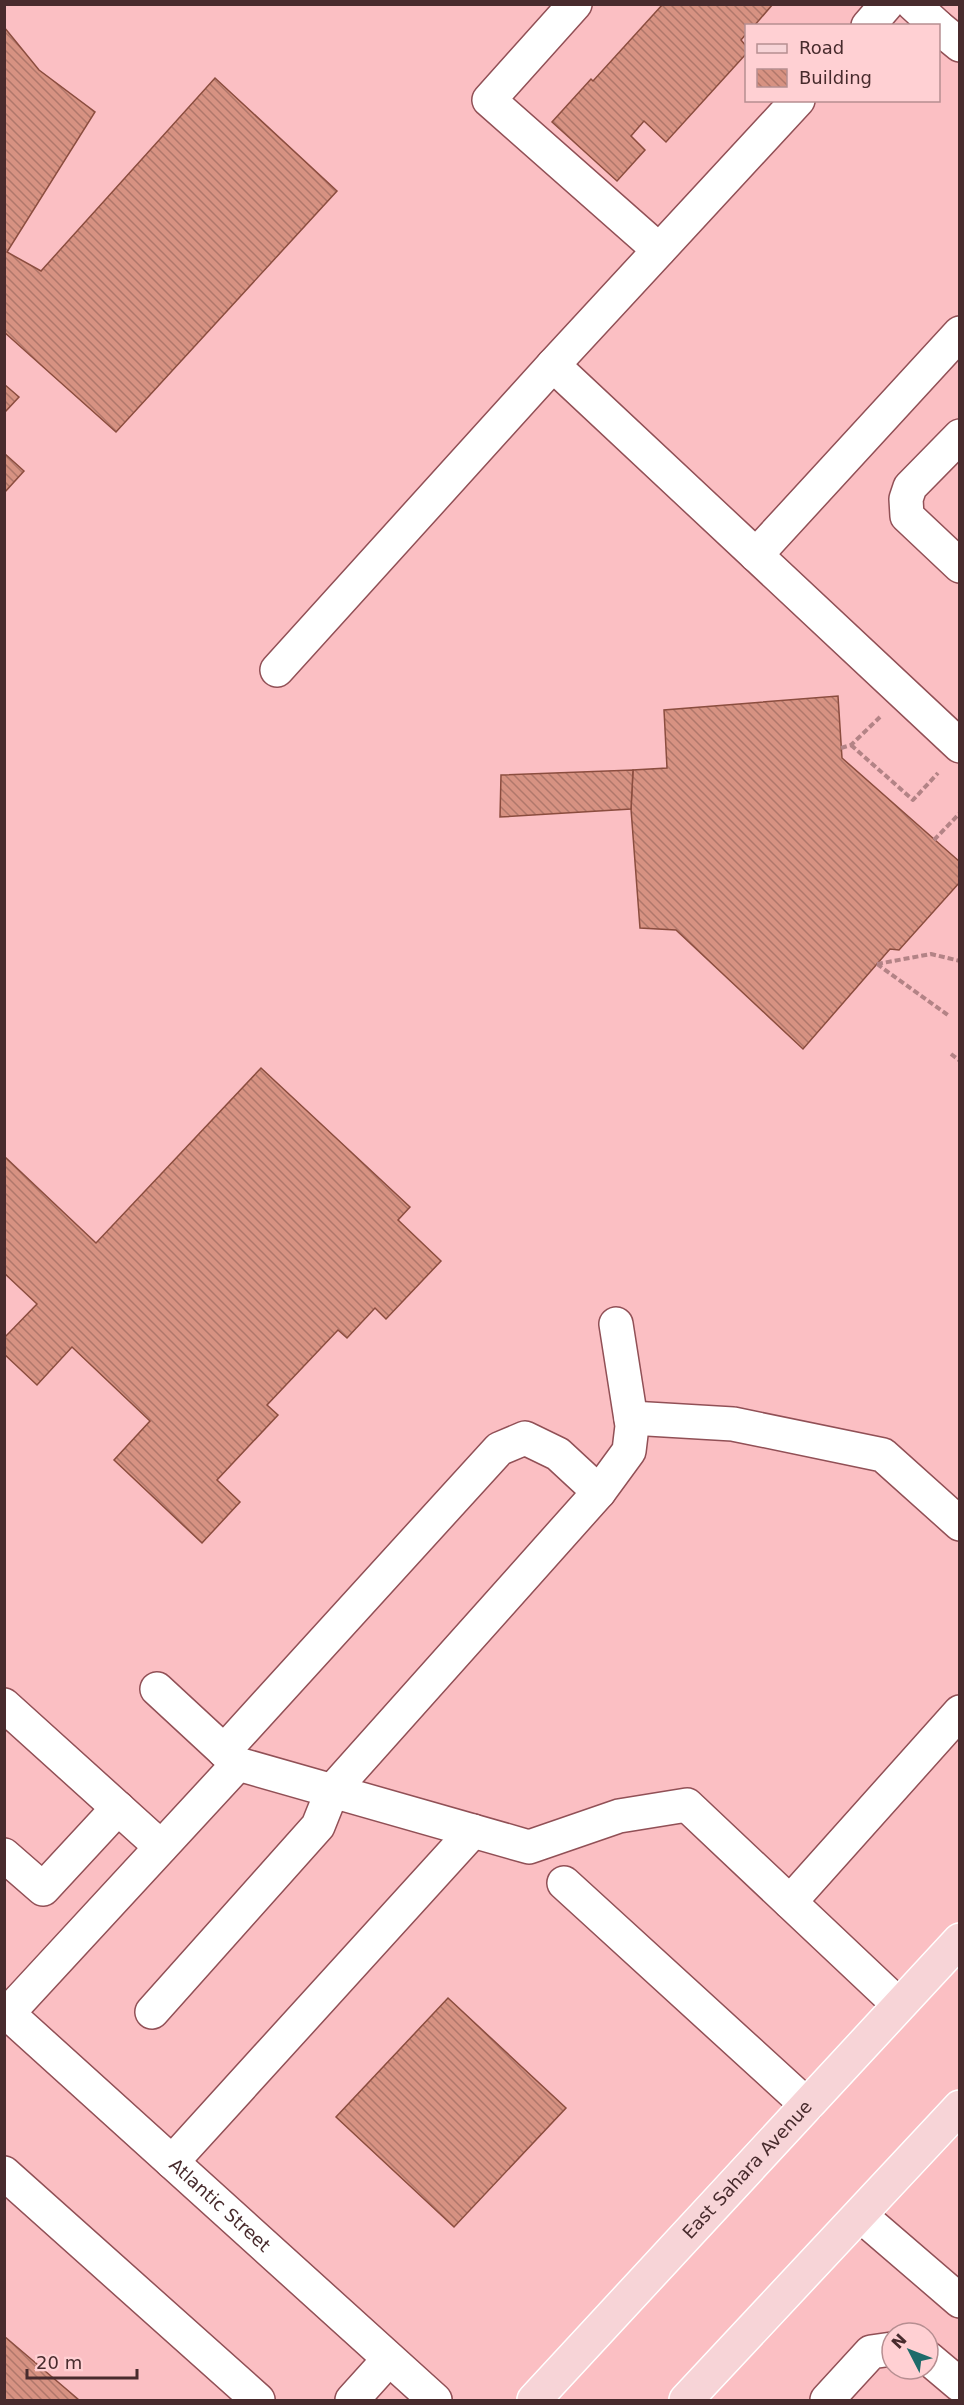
<svg xmlns="http://www.w3.org/2000/svg" width="964" height="2405" viewBox="0 0 964 2405" font-family="'DejaVu Sans',sans-serif">
  <style>
    .building { fill: url(#building-back-hatch); stroke: #8b4d3f; stroke-width: 1.5 }
    .lines { fill: none; stroke-linecap: round; stroke-linejoin: round }
    .minor-casing { stroke: #915056; stroke-width: 36 }
    .major-casing { stroke: #fff; stroke-width: 36 }
    .path { stroke: #b38386; stroke-width: 4; stroke-dasharray: 6 3; stroke-linecap: butt }
    .minor { stroke: #fff; stroke-width: 33 }
    .major { stroke: #f7d4d7; stroke-width: 33 }
    .labels { text-anchor: middle; stroke-width: 5; stroke-linejoin: round; paint-order: stroke }
    .street-label { font-size: 18px; fill: #482b2d; stroke: #ffd0d3 }
  </style>
  <defs>
    <pattern id="building-back-hatch" width="6" height="6" patternUnits="userSpaceOnUse" patternTransform="scale(1.5)"><rect width="6" height="6" fill="#d79282"/><path d="M-1 5l2 2M0 0l6 6M5-1l2 2" fill="none" stroke="#b0776b"/></pattern>
  </defs>
  <rect width="100%" height="100%" fill="#fbbfc3"/>
  <g class="building">
    <path d="M663 4H773L754 26H746V34L741 40 746 46V54L666 142 644 121 631 136 645 150 617 181 552 122 591 79 593 81Z"/>
    <path d="M4 27 39 70 95 112 7 252 41 271 215 78 337 191 116 432 4 332Z"/>
    <path d="M4 384 19 397 4 413Z"/>
    <path d="M4 453 24 471 4 493Z"/>
    <path d="M838 696 842 758 960 862V882L899 950 890 949 803 1049 676 930 640 928 631 809 633 770 667 768 664 710Z"/>
    <path d="M633 770 631 809 500 817 501 775Z"/>
    <path d="M261 1068 410 1207 398 1220 441 1261 386 1319 375 1308 347 1338 338 1330 267 1405 278 1415 217 1480 240 1502 202 1543 114 1460 150 1421 72 1347 37 1385 4 1354V1338L37 1304 4 1273V1156L96 1243Z"/>
    <path d="M448 1998 566 2108 454 2227 336 2117Z"/>
    <path d="M4 2336 79 2400H4Z"/>
  </g>
  <g class="lines">
    <defs>
      <g id="minor">
        <path d="M575 4 489 100 659 250"/>
        <path d="M913 4 937 26"/>
        <path d="M868 26 887 4"/>
        <path d="M938 27 960 45"/>
        <path d="M553 365 960 746"/>
        <path d="M960 436 910 487 906 499 907 516 960 566"/>
        <path d="M756 555 960 333"/>
        <path d="M277 670 553 365 798 100"/>
        <path d="M631 1418 733 1424 883 1455 960 1524"/>
        <path d="M157 1689 238 1764"/>
        <path d="M4 1705 161 1847"/>
        <path d="M224 1751 499 1449 525 1438 558 1454 599 1492 629 1451 632 1426 616 1324"/>
        <path d="M4 1855 43 1889 118 1808"/>
        <path d="M564 1883 807 2105"/>
        <path d="M790 1902 960 1712"/>
        <path id="s1" d="M4 2010 435 2400"/>
        <path d="M152 2012 318 1826 332 1791 599 1492"/>
        <path d="M8 2013 238 1764 529 1847 619 1816 687 1805 899 2005"/>
        <path d="M172 2162 473 1831"/>
        <path d="M4 2173 258 2400"/>
        <path d="M860 2215 960 2301"/>
        <path d="M928 2358 960 2385"/>
        <path d="M352 2400 389 2359"/>
        <path d="M827 2400 871 2352 892 2349"/>
      </g>
      <g id="major">
        <path id="s2" d="M534 2400 960 1940"/>
        <path d="M686 2400 960 2107"/>
      </g>
    </defs>
    <use href="#minor" class="minor-casing"/>
    <use href="#major" class="major-casing"/>
    <g class="path">
      <path d="M851 745 913 800 938 773"/>
      <path d="M841 748 851 745 880 717"/>
      <path d="M934 840 960 813"/>
      <path d="M877 964 948 1015"/>
      <path d="M877 964 931 954 960 961"/>
      <path d="M951 1054 960 1061"/>
    </g>
    <use href="#minor" class="minor"/>
    <use href="#major" class="major"/>
  </g>
  <g class="labels">
    <g class="street-label">
      <text dy="6" stroke="none"><textPath href="#s2" startOffset="314">East Sahara Avenue</textPath></text>
      <text dy="6" stroke="none"><textPath href="#s1" startOffset="291">Atlantic Street</textPath></text>
    </g>
  </g>
  <rect width="964" height="2405" fill="none" stroke="#482b2d" stroke-width="12"/>
  <rect x="745" y="24" width="195" height="78" fill="#ffd0d3" stroke="#b68e91" stroke-width="1.5"/>
  <rect x="757" y="44" width="30" height="9" fill="#f7d4d7" stroke="#b68e91" stroke-width="1.5"/>
  <text x="799" y="54" font-size="18" fill="#482b2d">Road</text>
  <rect x="757" y="69" width="30" height="18" fill="url(#building-back-hatch)" stroke="#b68e91" stroke-width="1.5"/>
  <text x="799" y="84" font-size="18" fill="#482b2d">Building</text>
  <g transform="translate(910 2351) rotate(312)"><circle r="28" fill="#ffd0d3" stroke="#b68e91" stroke-width="1.5"/>
  <path d="M0-4.5L10 22L0 15L-10 22Z" fill="#1e6b6a"/>
  <text y="-9" font-size="16" font-weight="bold" text-anchor="middle" fill="#482b2d">N</text>
  </g>
  <path d="M27 2369v9h110v-9" fill="none" stroke="#482b2d" stroke-width="3"/>
  <text x="36" y="2369" font-size="18" fill="#482b2d" stroke="#ffd0d3" stroke-width="4.5" paint-order="stroke">20 m</text>
</svg>
